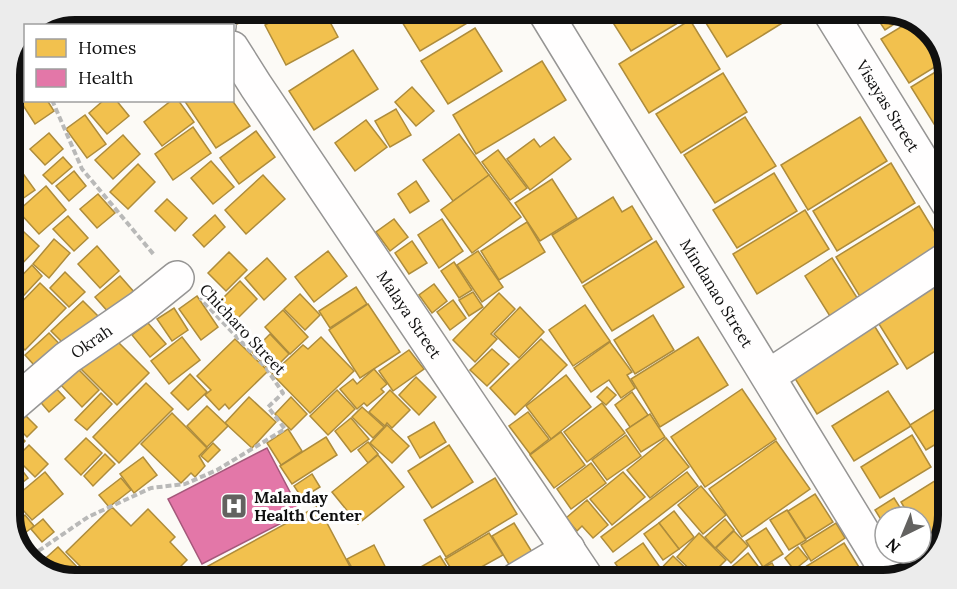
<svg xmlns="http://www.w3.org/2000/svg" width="957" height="589" viewBox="0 0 957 589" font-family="Lora,serif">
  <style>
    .homes { fill: #f2c14e; stroke: #ae8c3b; stroke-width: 1.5 }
    .health { fill: #e377a8; stroke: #a4587a; stroke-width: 1.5 }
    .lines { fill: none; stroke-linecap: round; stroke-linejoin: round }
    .minor-casing { stroke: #969594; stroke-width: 36 }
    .path { stroke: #b9b9b8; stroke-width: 4; stroke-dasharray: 6 3; stroke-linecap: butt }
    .minor { stroke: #fffefe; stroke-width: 33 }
    .labels { text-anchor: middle; stroke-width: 6; stroke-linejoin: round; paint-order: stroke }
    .street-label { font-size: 16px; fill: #101010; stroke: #fff }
    .poi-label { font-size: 16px; font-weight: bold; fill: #101010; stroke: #fff; text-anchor: start }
    .rim { fill: none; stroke: #101010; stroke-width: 8 }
  </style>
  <rect width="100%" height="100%" fill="#fcfaf6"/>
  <g class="homes">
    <path d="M74 9H94L73 18 70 11Z"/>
    <path d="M107 9H128L135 20 126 26H80Z"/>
    <path d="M134 9H179L186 21 179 26H143Z"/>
    <path d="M228 9H258L260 13 235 25Z"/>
    <path d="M294 9H323L338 37 286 65 265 25Z"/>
    <path d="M394 9H491L420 51Z"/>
    <path d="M607 9H683L688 17 631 51 605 10Z"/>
    <path d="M710 9H794L797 14 727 57 701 15Z"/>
    <path d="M871 9H882L907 16 885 30Z"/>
    <path d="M66 13 68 15 56 26H34Z"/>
    <path d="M914 19 919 20 943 62 909 83 881 39Z"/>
    <path d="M690 20 720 69 649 113 619 64Z"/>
    <path d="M475 28 502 71 448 104 421 61Z"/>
    <path d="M353 50 378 89 314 130 289 91Z"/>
    <path d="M18 52 26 61V81L11 93 9 91V71Z"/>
    <path d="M542 61 566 100 476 154 453 115Z"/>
    <path d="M945 66 948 71V115L934 124 911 87Z"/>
    <path d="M723 73 747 112 681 153 656 114Z"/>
    <path d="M412 87 434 111 416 126 395 102Z"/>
    <path d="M26 91V100H47L54 111 35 124 17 96Z"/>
    <path d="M104 100H116L129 116 107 134 89 113Z"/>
    <path d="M172 100H178L194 122 162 146 144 122Z"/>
    <path d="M184 100H232L250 126 216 148Z"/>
    <path d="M396 109 411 135 390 147 375 121Z"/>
    <path d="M85 115 106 144 87 158 66 129Z"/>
    <path d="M745 117 776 166 715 203 684 155Z"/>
    <path d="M860 117 887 161 808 210 781 165Z"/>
    <path d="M366 120 387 147 355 171 335 143Z"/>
    <path d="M948 120V147L936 128Z"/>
    <path d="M193 127 211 153 173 180 155 154Z"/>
    <path d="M256 131 275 157 239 184 220 158Z"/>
    <path d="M49 133 63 149 45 165 30 149Z"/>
    <path d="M459 134 489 175 453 201 423 160Z"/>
    <path d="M123 135 140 154 113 179 95 160Z"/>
    <path d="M554 137 571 159 530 190 507 159 534 139 540 147Z"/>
    <path d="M498 150 527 188 510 200 482 162Z"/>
    <path d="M11 157 35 190 12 206 9 202V159Z"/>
    <path d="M63 157 72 167 52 184 43 175Z"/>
    <path d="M211 161 234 187 213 204 191 178Z"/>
    <path d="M891 163 915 203 837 251 813 211Z"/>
    <path d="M138 164 155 182 128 209 110 192Z"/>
    <path d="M74 171 86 186 69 201 56 186Z"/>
    <path d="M774 173 797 211 737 248 713 210Z"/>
    <path d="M263 175 285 199 246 234 225 210Z"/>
    <path d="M489 175 521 217 472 253 441 210Z"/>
    <path d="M552 179 577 218 540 241 515 203Z"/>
    <path d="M416 181 429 201 410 213 398 194Z"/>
    <path d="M46 186 66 210 39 234 18 211Z"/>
    <path d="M98 194 115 213 97 228 80 209Z"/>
    <path d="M613 197 622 212 632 206 652 239 582 283 552 235Z"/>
    <path d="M167 199 187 218 175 231 155 211Z"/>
    <path d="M919 206 947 252 864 303 836 257Z"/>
    <path d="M805 210 829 249 757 294 733 254Z"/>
    <path d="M215 215 225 227 204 247 193 235Z"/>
    <path d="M68 216 88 238 74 251 53 229Z"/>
    <path d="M394 219 408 237 390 251 376 232Z"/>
    <path d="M442 219 463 251 439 268 418 235Z"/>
    <path d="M527 222 545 252 499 280 481 251Z"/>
    <path d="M24 232 39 246 18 268 9 260V247Z"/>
    <path d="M54 239 70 253 49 278 33 264Z"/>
    <path d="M412 241 427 263 409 274 395 253Z"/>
    <path d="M656 241 684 287 612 331 583 286Z"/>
    <path d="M97 246 119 271 100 288 78 264Z"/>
    <path d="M328 251 347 276 314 302 295 277Z"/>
    <path d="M478 251 503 287 482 302 457 265Z"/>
    <path d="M229 252 247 270 226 291 208 273Z"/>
    <path d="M267 258 286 279 264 300 245 278Z"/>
    <path d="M832 258 861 304 833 321 805 276Z"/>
    <path d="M454 262 472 290 459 298 441 271Z"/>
    <path d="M32 265 42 276 12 308 9 305V289Z"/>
    <path d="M948 271V343L907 369 874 316Z"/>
    <path d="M65 272 85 292 69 307 50 288Z"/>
    <path d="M120 276 142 301 117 322 95 297Z"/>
    <path d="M240 281 257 299 233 323 216 305Z"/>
    <path d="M40 283 66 308 25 350 9 335V315Z"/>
    <path d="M434 284 447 301 432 313 419 295Z"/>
    <path d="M356 287 367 304 330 328 319 311Z"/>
    <path d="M473 292 483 307 469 316 459 300Z"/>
    <path d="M499 293 515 309 491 334 497 339 475 362 453 340Z"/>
    <path d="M300 294 320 315 305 330 284 309Z"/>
    <path d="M197 296 218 327 201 340 179 309Z"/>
    <path d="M453 300 466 318 450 330 437 312Z"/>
    <path d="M83 301 101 319 69 349 51 331Z"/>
    <path d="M368 304 400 352 360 378 329 330Z"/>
    <path d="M585 305 610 341 573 366 549 330Z"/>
    <path d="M520 307 544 332 519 358 494 334Z"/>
    <path d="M174 308 188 330 172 341 157 319Z"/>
    <path d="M283 310 308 337 290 354 265 327Z"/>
    <path d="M653 315 674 350 635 374 614 340Z"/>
    <path d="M872 322 898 364 817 414 791 372Z"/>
    <path d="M148 323 166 344 150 357 132 335Z"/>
    <path d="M49 333 67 352 43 375 25 355Z"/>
    <path d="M109 333 149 373 117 405 77 365Z"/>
    <path d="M270 334 289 354 271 372 252 352Z"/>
    <path d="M182 337 200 360 169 384 151 361Z"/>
    <path d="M321 337 354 371 310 413 272 374 303 345 308 349Z"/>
    <path d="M698 337 728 385 660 427 631 379Z"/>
    <path d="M235 339 268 371 229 409 225 404 219 410 205 395 211 390 197 376Z"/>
    <path d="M541 339 567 365 515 415 490 388Z"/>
    <path d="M610 342 632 372 627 375 635 388 621 398 609 380 591 392 574 368Z"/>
    <path d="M492 349 509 364 487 386 470 370Z"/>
    <path d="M409 350 424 369 393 391 379 371Z"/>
    <path d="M11 360 30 384 9 401V361Z"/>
    <path d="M75 366 99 390 82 407 59 383Z"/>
    <path d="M374 369 387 384 381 389 384 392 367 406 364 403 357 409 340 389 353 379 357 384Z"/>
    <path d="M190 374 207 392 188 410 171 393Z"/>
    <path d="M566 375 591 407 551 439 526 406Z"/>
    <path d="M416 377 436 397 419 415 399 395Z"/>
    <path d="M146 383 173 409 119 463 93 437Z"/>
    <path d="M53 385 65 398 49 412 37 398Z"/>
    <path d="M607 387 616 395 606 405 597 397Z"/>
    <path d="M742 389 776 439 705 487 671 437Z"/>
    <path d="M337 390 355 409 328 435 310 416Z"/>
    <path d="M390 390 410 410 392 428 387 423 385 426 369 412Z"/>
    <path d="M888 391 911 426 854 461 832 426Z"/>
    <path d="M632 392 648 415 630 427 615 405Z"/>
    <path d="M101 393 112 404 87 430 75 420Z"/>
    <path d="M249 397 276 422 252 448 225 423Z"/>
    <path d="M291 397 307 414 291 430 275 414Z"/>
    <path d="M602 403 625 433 587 462 564 432Z"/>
    <path d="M207 406 228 426 207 447 187 426Z"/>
    <path d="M362 407 384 427 373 438 352 417Z"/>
    <path d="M948 407V431L937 414Z"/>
    <path d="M20 410 37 427 27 437 10 420Z"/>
    <path d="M934 410 948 433V437L926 450 910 425Z"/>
    <path d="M528 412 549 439 530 454 509 426Z"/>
    <path d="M172 413 207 448 199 456 205 466 195 477 191 473 181 483 141 444Z"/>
    <path d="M650 414 665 437 641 452 626 430Z"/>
    <path d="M351 418 369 439 351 452 335 431Z"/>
    <path d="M434 422 446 442 420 458 408 437Z"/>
    <path d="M9 425 25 441 14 453 9 449Z"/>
    <path d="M387 425 409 446 392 463 370 443Z"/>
    <path d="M288 429 302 451 281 465 267 443Z"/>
    <path d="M561 432 585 465 554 488 530 455Z"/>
    <path d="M626 435 641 456 607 480 592 460Z"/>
    <path d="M912 435 931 467 880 498 861 467Z"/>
    <path d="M326 437 337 455 292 484 280 466Z"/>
    <path d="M86 438 102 453 81 475 65 459Z"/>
    <path d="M666 438 689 467 650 498 627 470Z"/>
    <path d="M776 441 810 489 742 537 709 489Z"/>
    <path d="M368 442 378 454 368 463 358 450Z"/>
    <path d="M213 443 220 450 208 462 201 456Z"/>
    <path d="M29 445 48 464 35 477 16 458Z"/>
    <path d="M449 445 473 482 432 508 408 471Z"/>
    <path d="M105 454 115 464 93 486 84 476Z"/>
    <path d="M378 455 404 487 358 524 332 492Z"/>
    <path d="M143 457 157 475 134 493 120 474Z"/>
    <path d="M15 461 28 478 9 493V466Z"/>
    <path d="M591 463 606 483 571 509 557 489Z"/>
    <path d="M948 466V486L938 472Z"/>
    <path d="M45 472 63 494 32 520 13 499Z"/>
    <path d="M623 472 645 497 612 525 590 499Z"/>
    <path d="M687 472 698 486 613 552 601 537Z"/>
    <path d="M312 474 320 487 302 498 294 486Z"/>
    <path d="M941 477 948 489V515L942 535 927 544 921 535V517H910L901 502Z"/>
    <path d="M121 478 131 490 109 507 99 495Z"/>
    <path d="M495 478 517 514 446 557 424 520Z"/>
    <path d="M701 486 726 515 703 534 678 505Z"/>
    <path d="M815 494 833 522 806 539 788 511Z"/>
    <path d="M894 498 906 517H885V526L875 510Z"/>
    <path d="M9 500 22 515 12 523 9 518Z"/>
    <path d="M587 500 608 525 593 538 582 526 577 531 566 518Z"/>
    <path d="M318 506 357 580H210L197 572Z"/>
    <path d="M112 507 131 526 148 509 175 537 170 542 187 560 167 580H94L66 552Z"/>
    <path d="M787 510 806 540 789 550 770 520Z"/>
    <path d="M674 511 694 537 679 549 659 523Z"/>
    <path d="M25 515 34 526 20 537 13 526Z"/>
    <path d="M43 519 54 532 42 542 31 529Z"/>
    <path d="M725 519 734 530 715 548 705 537Z"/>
    <path d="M514 523 532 552 510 566 492 536Z"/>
    <path d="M659 523 679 549 663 560 644 534Z"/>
    <path d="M836 523 845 538 811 561 801 545Z"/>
    <path d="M766 528 783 554 763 567 746 541Z"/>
    <path d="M734 531 748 546 731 563 716 548Z"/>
    <path d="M489 533 503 555 458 580 445 559Z"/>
    <path d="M699 533 726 560 706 580H701L677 557Z"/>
    <path d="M942 535 937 551 916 570 908 556 913 553H921V548Z"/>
    <path d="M643 543 659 566 637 580H627L615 563Z"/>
    <path d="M844 543 867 580H784Z"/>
    <path d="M374 545 392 580H359L347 559Z"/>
    <path d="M58 547 78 568 67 578 38 569 37 566Z"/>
    <path d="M798 547 808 559 794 570 785 558Z"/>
    <path d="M748 553 761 570 748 580H716Z"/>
    <path d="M440 556 455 580H398Z"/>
    <path d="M673 556 698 580H650Z"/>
    <path d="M772 563 778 574 769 580 762 568Z"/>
  </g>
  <path class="health" d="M267 448 301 513 202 564 168 499Z"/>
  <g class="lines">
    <defs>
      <g id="minor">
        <path d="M209 9 219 26"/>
        <path id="s1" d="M543 9 891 578"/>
        <path id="s2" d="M828 9 948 203"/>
        <path id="s3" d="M232 48 256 86 588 580"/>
        <path d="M769 376 948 258"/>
        <path id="s4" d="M9 408 67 358 141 307 177 278"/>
        <path d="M516 580 568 549"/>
      </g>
    </defs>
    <use href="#minor" class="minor-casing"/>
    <g class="path">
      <path d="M23 40 26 44"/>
      <path d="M52 100 82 169 155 256"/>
      <path d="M31 556 88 517 151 488 185 484 217 470 285 429 268 407 283 393 266 368 200 298"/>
    </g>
    <use href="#minor" class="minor"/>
  </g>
  <defs>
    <symbol id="hospital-square" viewBox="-11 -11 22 22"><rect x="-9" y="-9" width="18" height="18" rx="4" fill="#636260" stroke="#fff"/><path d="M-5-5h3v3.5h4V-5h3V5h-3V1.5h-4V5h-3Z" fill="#fff"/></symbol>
  </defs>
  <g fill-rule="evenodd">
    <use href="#hospital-square" x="219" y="491" width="30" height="30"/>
  </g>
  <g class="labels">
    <g class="street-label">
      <text dy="6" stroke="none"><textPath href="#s2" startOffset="114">Visayas Street</textPath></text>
      <text dy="6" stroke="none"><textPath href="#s1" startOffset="333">Mindanao Street</textPath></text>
      <text dy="6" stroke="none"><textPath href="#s3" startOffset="320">Malaya Street</textPath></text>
      <text transform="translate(243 329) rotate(47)" y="6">Chicharo Street</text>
      <text dy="6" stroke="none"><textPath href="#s4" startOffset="106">Okrah</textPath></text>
    </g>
    <g class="poi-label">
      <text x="254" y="503">Malanday<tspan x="254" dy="18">Health Center</tspan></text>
    </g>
  </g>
  <path d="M0 0H957V589H0ZM75 20H883A55 55 0 0 1 938 75V515A55 55 0 0 1 883 570H75A55 55 0 0 1 20 515V75A55 55 0 0 1 75 20Z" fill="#ececec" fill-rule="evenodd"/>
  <path class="rim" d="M75 20H883A55 55 0 0 1 938 75V515A55 55 0 0 1 883 570H75A55 55 0 0 1 20 515V75A55 55 0 0 1 75 20Z"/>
  <rect x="24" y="24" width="210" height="78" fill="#ffffff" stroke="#9f9f9f" stroke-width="1.5"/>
  <rect x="36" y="39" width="30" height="18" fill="#f2c14e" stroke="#9f9f9f" stroke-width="1.5"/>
  <text x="78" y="54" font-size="18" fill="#101010">Homes</text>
  <rect x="36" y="69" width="30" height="18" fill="#e377a8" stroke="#9f9f9f" stroke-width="1.5"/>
  <text x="78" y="84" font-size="18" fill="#101010">Health</text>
  <g transform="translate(903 535) rotate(223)"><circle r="28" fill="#ffffff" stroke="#9f9f9f" stroke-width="1.5"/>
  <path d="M0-4.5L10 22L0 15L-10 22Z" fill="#636260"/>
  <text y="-9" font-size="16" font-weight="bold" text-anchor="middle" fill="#101010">N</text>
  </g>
</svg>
